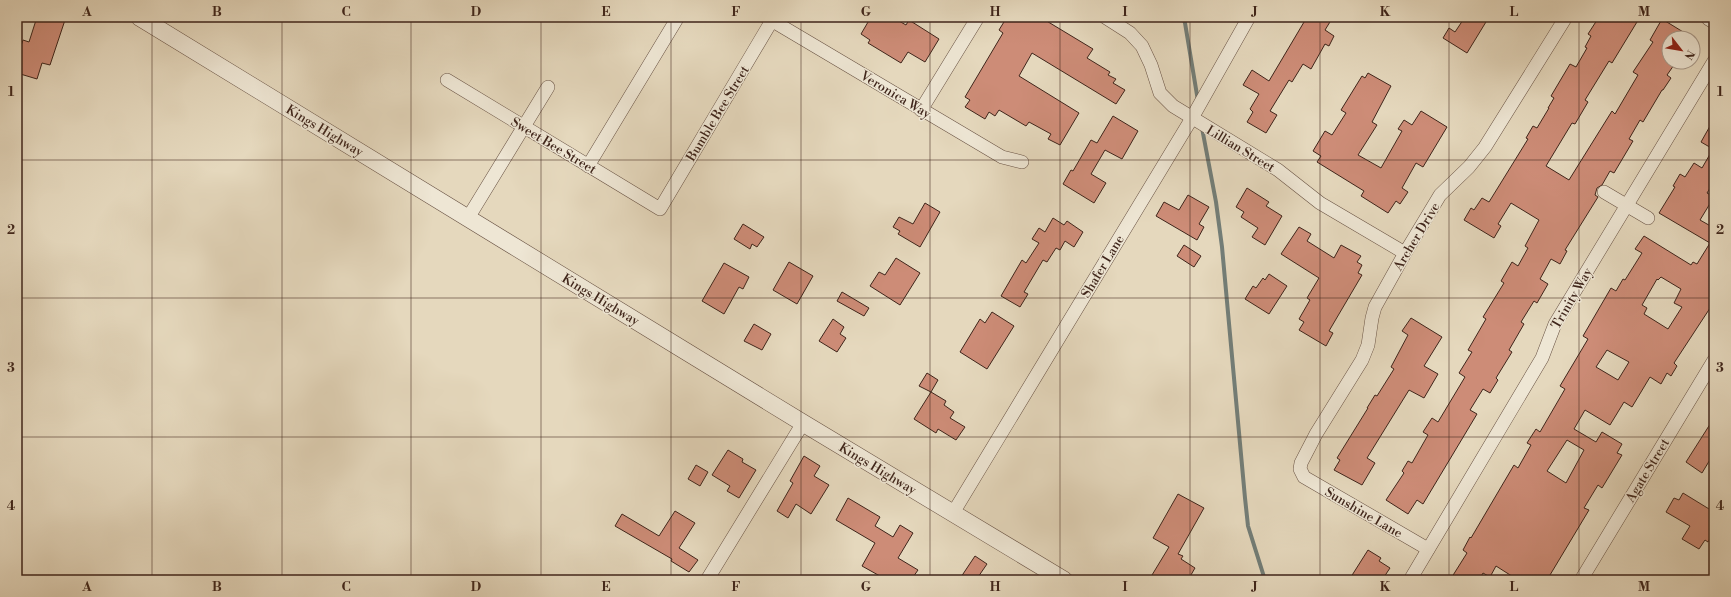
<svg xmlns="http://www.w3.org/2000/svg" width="1731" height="597" viewBox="0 0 1731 597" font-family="'Libre Bodoni',serif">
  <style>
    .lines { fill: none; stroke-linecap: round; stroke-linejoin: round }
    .stream { stroke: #737e78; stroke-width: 4 }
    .building { fill: #cd8c77; stroke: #3f251b; fill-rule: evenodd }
    .minor-casing { stroke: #685244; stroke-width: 14 }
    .tertiary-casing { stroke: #685244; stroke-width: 18 }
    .minor { stroke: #eee6d4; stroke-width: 13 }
    .tertiary { stroke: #eee6d4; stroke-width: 17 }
    .grid { fill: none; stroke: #3f251b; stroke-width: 1; stroke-opacity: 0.55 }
    .labels { text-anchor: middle; stroke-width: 3; stroke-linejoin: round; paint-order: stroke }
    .street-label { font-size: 13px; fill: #3f251b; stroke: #eee6d4 }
    .neatline { fill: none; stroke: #3f251b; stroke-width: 1.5 }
    .grid-label { font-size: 13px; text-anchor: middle; font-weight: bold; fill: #3f251b }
  </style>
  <rect width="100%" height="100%" fill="#e5d8bd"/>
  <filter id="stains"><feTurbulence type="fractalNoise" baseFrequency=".005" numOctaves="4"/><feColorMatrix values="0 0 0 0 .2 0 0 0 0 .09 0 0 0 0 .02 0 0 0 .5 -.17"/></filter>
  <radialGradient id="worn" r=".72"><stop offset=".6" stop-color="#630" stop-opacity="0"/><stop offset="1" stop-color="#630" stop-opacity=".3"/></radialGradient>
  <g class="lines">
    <g class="stream">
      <path d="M1183 17 1185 23 1198 101"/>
      <path d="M1202 128 1216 202 1222 247 1245 498 1248 526 1265 580"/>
    </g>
  </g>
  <g class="building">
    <path d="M37 17H66L50 65 42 63 37 79 17 73V58L23 40 29 42Z"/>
    <path d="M871 17H892L906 25 909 20 939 39 925 62 908 52 901 63 868 43 870 40 861 34Z"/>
    <path d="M1007 17H1040L1093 49 1087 58 1110 72 1108 75 1116 79 1113 83 1125 90 1116 104 1032 53 1019 76 1079 113 1060 145 1048 139 1051 134 1029 122 1026 126 999 110 995 116 989 112 985 119 965 107 970 100 965 97 1003 33 999 30Z"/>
    <path d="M1307 17H1333L1325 30 1334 36 1329 46 1325 44 1311 69 1303 64 1292 82 1289 80 1270 111 1277 115 1266 133 1247 122 1253 112 1250 109 1259 94 1243 85 1252 70 1269 81Z"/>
    <path d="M1465 17H1489L1467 53 1443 38 1449 28 1455 32Z"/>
    <path d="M1599 17H1640L1612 63 1609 61 1585 100 1588 102 1575 124 1572 123 1546 166 1569 180 1612 111 1615 114 1638 75 1633 72 1653 42 1650 40 1662 19 1693 38H1669V62L1674 65 1667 75 1671 78 1663 90H1662L1643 122 1640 120 1629 139 1633 141 1614 173 1610 171 1602 185 1597 188 1595 195 1598 197 1565 250 1567 251 1560 264 1551 259 1540 279 1548 284 1537 303 1534 301 1521 322 1524 324 1509 350 1512 352 1496 378 1498 380 1490 393 1483 389 1470 410 1477 414 1423 504 1417 500 1408 514 1386 500 1404 473 1402 471 1408 461 1412 463 1428 435 1423 432 1432 418 1438 422 1465 377 1459 373 1472 352 1468 350 1486 319 1483 317 1504 283 1501 281 1512 262 1518 266 1528 248 1525 246 1539 220 1511 203 1498 224 1501 226 1494 238 1464 220 1471 208 1474 210 1482 198 1489 202 1528 139 1526 138 1533 126 1537 128 1549 108H1548L1554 98 1551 96 1570 64 1576 67 1587 48 1585 47 1591 36 1588 34Z"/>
    <path d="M1368 73 1391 86 1372 122 1377 125 1358 155 1381 168 1402 131 1398 129 1404 120 1412 125 1421 111 1447 127 1423 167 1416 163 1402 188 1408 192 1400 204 1396 201 1388 213 1361 196 1364 191 1317 162 1321 156 1313 151 1325 131 1332 135 1346 113 1341 110 1362 76 1365 78Z"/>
    <path d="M1113 116 1138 131 1122 159 1105 150 1091 174 1106 183 1094 203 1063 184 1071 170 1073 171 1091 140 1097 143Z"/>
    <path d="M1714 119V182L1707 193 1714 197 1700 220 1714 228V302L1674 363 1677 366 1671 376 1667 373 1661 384 1650 377 1632 407 1624 402 1610 425 1585 410 1574 429 1596 442 1602 432 1622 444 1617 453 1622 455 1602 488 1598 485 1584 508 1589 510 1547 580H1518L1496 566 1490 577 1483 573 1479 580H1450L1467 553 1463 550 1470 537 1471 538 1514 465 1518 468 1531 445 1527 443 1536 429 1540 432 1565 389 1560 386 1588 339 1583 336 1611 288 1616 291 1623 279 1625 280 1642 253 1635 249 1644 236 1691 265 1693 262 1697 264 1710 243 1659 213 1675 187 1673 186 1680 174 1685 177 1694 163 1702 168 1713 149 1701 142ZM1661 277 1681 289 1674 303 1682 307 1668 329 1644 314 1647 308 1642 305 1657 279 1658 280ZM1607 350 1629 362 1618 380 1596 367ZM1567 440 1584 450 1566 483 1547 471Z"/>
    <path d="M1247 188 1269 202 1266 206 1282 216 1265 245 1252 237 1258 228 1241 217 1244 212 1236 207Z"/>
    <path d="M1188 195 1209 207 1199 224 1204 227 1197 240 1156 216 1164 202 1179 210Z"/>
    <path d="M925 203 940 212 920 247 898 234 900 231 893 227 899 217 913 224Z"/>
    <path d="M1053 218 1064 225 1067 221 1083 232 1074 247 1065 241 1060 250 1056 248 1047 262 1043 260 1024 292 1028 294 1020 307 1001 296 1022 260 1026 263 1039 243 1032 239 1039 228 1045 232Z"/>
    <path d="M743 224 764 237 757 247 752 244 750 249 734 239Z"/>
    <path d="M1299 227 1311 234 1307 241 1334 258 1341 245 1361 256 1357 262 1362 265 1358 273 1362 275 1329 331 1333 333 1326 346 1299 330 1304 322 1299 319 1310 300 1307 298 1319 278 1281 254Z"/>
    <path d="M1184 245 1201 256 1194 267 1177 256Z"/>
    <path d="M896 258 920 273 900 305 870 286 879 272 885 275Z"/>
    <path d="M789 262 813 276 797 304 773 290Z"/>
    <path d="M724 263 749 277 743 289 739 287 724 314 702 301Z"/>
    <path d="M1269 274 1287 286 1269 314 1245 299 1253 286 1256 288 1263 278 1265 280Z"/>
    <path d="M842 292 869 308 864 316 837 301Z"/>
    <path d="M992 312 1014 326 987 369 960 352 980 319 985 323Z"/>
    <path d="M1411 318 1442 337 1424 366 1438 374 1424 398 1409 390 1367 458 1375 463 1362 485 1334 470 1340 460 1337 458 1368 408H1367L1375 395 1377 396 1394 369 1391 367 1408 335 1402 331Z"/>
    <path d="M833 319 844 327 840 334 846 338 837 352 819 341Z"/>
    <path d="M754 324 771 334 762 350 744 341Z"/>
    <path d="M927 373 938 380 931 392 919 386Z"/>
    <path d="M931 392 946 401 944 405 954 412 950 418 965 427 956 440 938 429 936 433 914 419Z"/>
    <path d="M1714 418V453L1702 473 1686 462Z"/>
    <path d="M728 450 743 459 742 462 756 470 739 498 727 491 730 486 712 475Z"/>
    <path d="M804 456 820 466 814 476 829 485 811 514 796 504 788 518 777 511 793 483 790 481Z"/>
    <path d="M696 465 708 472 700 486 688 479Z"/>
    <path d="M1683 493 1714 512V531L1708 542 1705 540 1699 549 1682 539 1690 526 1666 512 1674 498 1679 500Z"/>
    <path d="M1178 494 1204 508 1178 554 1183 556 1181 559 1195 568 1188 580H1160L1152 575 1169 547 1153 538Z"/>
    <path d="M848 498 880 517 875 526 893 537 900 525 913 533 898 558 918 570 911 580H887L862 566 875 543 836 520Z"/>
    <path d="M675 511 695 523 679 548 698 560 689 572 671 561 672 559 615 526 622 514 659 536Z"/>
    <path d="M1368 550 1381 558 1379 561 1390 568 1382 580H1349Z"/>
    <path d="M975 556 987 564 976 580H959Z"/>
  </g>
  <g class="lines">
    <defs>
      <g id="minor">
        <path d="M766 17 1002 157 1022 162"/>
        <path d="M1105 17 1130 33 1142 46 1151 65 1160 93 1173 106 1278 170 1320 203 1405 253"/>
        <path d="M447 80 660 209 774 17"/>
        <path d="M921 110 978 17"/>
        <path d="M588 166 678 17"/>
        <path d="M1604 192 1648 218"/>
        <path d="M468 218 548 87"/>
        <path d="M953 513 1192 118 1249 17"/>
        <path d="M1428 549 1304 477 1300 469 1301 463 1316 434 1362 360 1368 345 1372 318 1375 307 1405 253 1440 195 1469 167 1485 147 1566 17"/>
        <path d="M707 580 803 423"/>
        <path d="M1410 580 1542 358 1555 324 1714 61"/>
        <path d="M1581 580 1714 360"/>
      </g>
      <g id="tertiary">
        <path d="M139 17 803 423 1064 580"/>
        <path d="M1709 17 1714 20"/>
      </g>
    </defs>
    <use href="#minor" class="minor-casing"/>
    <use href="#tertiary" class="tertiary-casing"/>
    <use href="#minor" class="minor"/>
    <use href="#tertiary" class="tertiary"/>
  </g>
  <path class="grid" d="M152 17V580M282 17V580M411 17V580M541 17V580M671 17V580M801 17V580M930 17V580M1060 17V580M1190 17V580M1320 17V580M1449 17V580M1579 17V580M17 160H1714M17 298H1714M17 437H1714"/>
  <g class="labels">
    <g class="street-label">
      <text transform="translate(896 94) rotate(31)" y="5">Veronica Way</text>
      <text transform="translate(717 113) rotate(-59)" y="5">Bumble Bee Street</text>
      <text transform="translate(325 130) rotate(31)" y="5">Kings Highway</text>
      <text transform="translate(554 145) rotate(31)" y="5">Sweet Bee Street</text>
      <text transform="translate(1241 148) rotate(31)" y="5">Lillian Street</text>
      <text transform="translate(1416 236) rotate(-59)" y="5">Archer Drive</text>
      <text transform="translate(1102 266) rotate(-59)" y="5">Shafer Lane</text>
      <text transform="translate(1571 298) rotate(-60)" y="5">Trinity Way</text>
      <text transform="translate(601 299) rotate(31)" y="5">Kings Highway</text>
      <text transform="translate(878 468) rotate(31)" y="5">Kings Highway</text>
      <text transform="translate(1647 470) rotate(-59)" y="5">Agate Street</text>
      <text transform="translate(1364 512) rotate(30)" y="5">Sunshine Lane</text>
    </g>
  </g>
  <rect width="1731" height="597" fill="none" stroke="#e5d8bd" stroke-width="44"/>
  <g transform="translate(1681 50) rotate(121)"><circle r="19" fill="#eee6d4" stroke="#a8998a"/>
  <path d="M0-3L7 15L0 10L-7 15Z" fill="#8f2418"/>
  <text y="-6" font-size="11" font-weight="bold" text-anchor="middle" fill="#3f251b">N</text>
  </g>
  <rect x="22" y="22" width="1687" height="553" class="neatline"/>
  <g class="grid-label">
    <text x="87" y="16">A</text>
    <text x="217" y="16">B</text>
    <text x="346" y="16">C</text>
    <text x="476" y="16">D</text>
    <text x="606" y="16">E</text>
    <text x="736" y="16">F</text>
    <text x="866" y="16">G</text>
    <text x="995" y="16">H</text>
    <text x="1125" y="16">I</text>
    <text x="1255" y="16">J</text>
    <text x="1385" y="16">K</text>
    <text x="1514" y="16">L</text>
    <text x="1644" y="16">M</text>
    <text x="11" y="96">1</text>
    <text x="1720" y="96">1</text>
    <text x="11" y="234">2</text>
    <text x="1720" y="234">2</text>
    <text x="11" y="372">3</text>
    <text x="1720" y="372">3</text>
    <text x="11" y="510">4</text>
    <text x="1720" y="510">4</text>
    <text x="87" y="591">A</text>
    <text x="217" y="591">B</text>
    <text x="346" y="591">C</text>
    <text x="476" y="591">D</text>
    <text x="606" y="591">E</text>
    <text x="736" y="591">F</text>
    <text x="866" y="591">G</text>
    <text x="995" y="591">H</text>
    <text x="1125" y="591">I</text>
    <text x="1255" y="591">J</text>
    <text x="1385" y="591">K</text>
    <text x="1514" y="591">L</text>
    <text x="1644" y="591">M</text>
  </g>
  <rect width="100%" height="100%" filter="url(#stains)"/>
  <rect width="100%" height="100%" fill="url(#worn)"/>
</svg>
